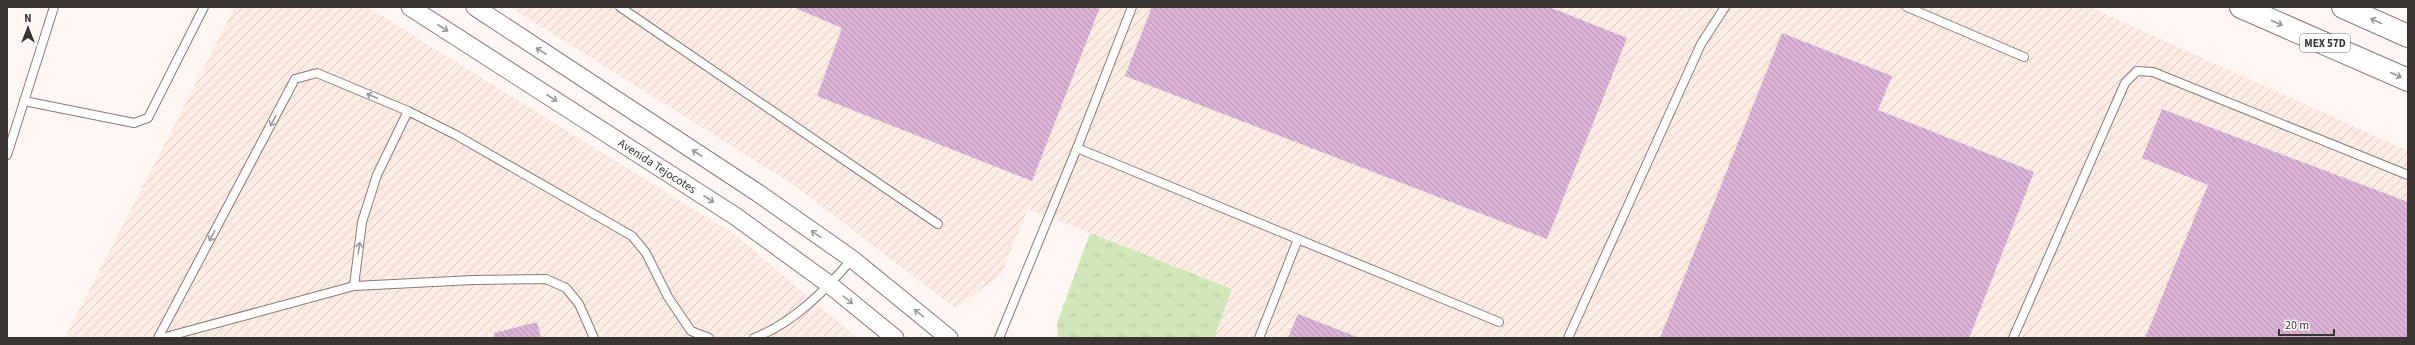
<svg xmlns="http://www.w3.org/2000/svg" width="2415" height="345" viewBox="0 0 2415 345" font-family="'Source Sans 3',sans-serif">
  <style>
    .industrial { fill: url(#industrial-furrows) }
    .grass { fill: url(#grass-tufts) }
    .building { fill: url(#building-back-hatch) }
    .lines { fill: none; stroke-linecap: round; stroke-linejoin: round }
    .lane-casing { stroke: #897c78; stroke-width: 10 }
    .street-casing { stroke: #897c78; stroke-width: 19 }
    .highway-casing { stroke: #897c78; stroke-width: 24 }
    .lane { stroke: #fff; stroke-width: 8 }
    .street { stroke: #fff; stroke-width: 17 }
    .highway { stroke: #fff; stroke-width: 22 }
    .oneway { stroke: #9c9a98 }
    .labels { text-anchor: middle; stroke-width: 3; stroke-linejoin: round; paint-order: stroke }
    .shield { fill: #fff; stroke: #757170; stroke-width: 1 }
    .shield-label { font-size: 11px; font-weight: bold; fill: #3a3432 }
    .street-label { font-size: 12px; fill: #3a3432; stroke: #fff }
  </style>
  <defs>
    <pattern id="industrial-furrows" width="10" height="10" patternUnits="userSpaceOnUse"><rect width="10" height="10" fill="#fdebe4"/><path d="M-1 1l2-2M0 10L10 0M9 11l2-2" fill="none" stroke="#dacac4"/></pattern>
    <pattern id="grass-tufts" width="24" height="20" patternUnits="userSpaceOnUse"><rect width="24" height="20" fill="#d1e7ba"/><path d="M3 7l-1-3M5 7V3M7 7l1-3M15 17l-1-3M17 17v-4M19 17l1-3" fill="none" stroke="#b4c7a0"/></pattern>
    <pattern id="building-back-hatch" width="6" height="6" patternUnits="userSpaceOnUse"><rect width="6" height="6" fill="#dab3d7"/><path d="M-1 5l2 2M0 0l6 6M5-1l2 2" fill="none" stroke="#b292af"/></pattern>
  </defs>
  <rect width="100%" height="100%" fill="#fef6f3"/>
  <g class="industrial">
    <path d="M235 7H367L735 235 857 338H65Z"/>
    <path d="M510 7H1674L1680 9 1682 7H2090L2408 151V338H1214L1232 289 1028 209 1001 275 955 308 794 185Z"/>
  </g>
  <path class="grass" d="M1090 233 1232 289 1214 338H1058L1057 323Z"/>
  <g class="building">
    <path d="M793 7H1100L1032 181 817 96 842 28Z"/>
    <path d="M1152 7H1549L1627 38 1547 239 1125 76Z"/>
    <path d="M1782 33 1892 76 1878 110 2034 172 1969 338H1660Z"/>
    <path d="M2162 109 2408 202V338H2145L2208 185 2142 158Z"/>
    <path d="M1298 314 1357 337V338H1288Z"/>
    <path d="M537 322 541 338H494V333Z"/>
  </g>
  <g class="lines">
    <defs>
      <g id="lane">
        <path d="M620 7 938 224"/>
        <path d="M1907 7 2024 57"/>
        <path d="M24 101 134 123 148 118 204 7"/>
        <path d="M1077 148 1499 322"/>
        <path d="M7 155 54 7"/>
        <path d="M354 286 362 222 377 175 408 111"/>
        <path d="M158 338 295 79 317 73 408 111 456 135 632 236 646 253 668 297 691 331 709 338"/>
        <path d="M162 338 354 286 473 280 546 279 566 288 579 304 594 338"/>
        <path d="M754 338C793 323 825 291 852 259"/>
        <path d="M999 338 1077 148 1132 7"/>
        <path d="M1259 338 1298 239"/>
        <path d="M1568 338 1701 44 1725 7"/>
        <path d="M2013 338 2125 83 2137 71 2153 72 2408 175"/>
      </g>
      <g id="street">
        <path id="s1" d="M410 7 735 216 830 285 895 338"/>
        <path d="M475 7 758 193 852 259 949 338"/>
      </g>
      <g id="highway">
        <path d="M2241 7 2408 80"/>
        <path d="M2343 7 2408 36"/>
      </g>
    </defs>
    <use href="#lane" class="lane-casing"/>
    <use href="#street" class="street-casing"/>
    <use href="#highway" class="highway-casing"/>
    <use href="#lane" class="lane"/>
    <use href="#street" class="street"/>
    <use href="#highway" class="highway"/>
  </g>
  <defs><path id="oneway-shaft" d="M-6 0H5M1.5-3L5.5 0L1.5 3" fill="none" stroke-width="1.6" stroke-linecap="round" stroke-linejoin="round"/></defs>
  <g class="oneway">
    <use href="#oneway-shaft" transform="translate(2376 21) rotate(-156)"/>
    <use href="#oneway-shaft" transform="translate(2277 23) rotate(24)"/>
    <use href="#oneway-shaft" transform="translate(443 28) rotate(33)"/>
    <use href="#oneway-shaft" transform="translate(541 51) rotate(-147)"/>
    <use href="#oneway-shaft" transform="translate(2396 75) rotate(24)"/>
    <use href="#oneway-shaft" transform="translate(372 96) rotate(-157)"/>
    <use href="#oneway-shaft" transform="translate(552 98) rotate(33)"/>
    <use href="#oneway-shaft" transform="translate(273 121) rotate(118)"/>
    <use href="#oneway-shaft" transform="translate(697 153) rotate(-147)"/>
    <use href="#oneway-shaft" transform="translate(709 199) rotate(33)"/>
    <use href="#oneway-shaft" transform="translate(816 234) rotate(-145)"/>
    <use href="#oneway-shaft" transform="translate(212 236) rotate(118)"/>
    <use href="#oneway-shaft" transform="translate(359 248) rotate(-82)"/>
    <use href="#oneway-shaft" transform="translate(848 300) rotate(39)"/>
    <use href="#oneway-shaft" transform="translate(919 313) rotate(-141)"/>
  </g>
  <g class="labels">
    <rect class="shield" x="2300" y="34" width="50" height="18" rx="3"/>
    <g class="shield-label">
      <text x="2325" y="47">MEX 57D</text>
    </g>
    <g class="street-label">
      <text dy="4" stroke="none"><textPath href="#s1" startOffset="294">Avenida Tejocotes</textPath></text>
    </g>
  </g>
  <rect width="2415" height="345" fill="none" stroke="#3a3432" stroke-width="16"/>
  <g transform="translate(28 28)" stroke="#ffffff" stroke-width="3" paint-order="stroke">
  <path d="M0-3L7 15L0 10L-7 15Z" fill="#3a3432"/>
  <text y="-6" font-size="11" font-weight="bold" text-anchor="middle" fill="#3a3432">N</text>
  </g>
  <path d="M2279 329v6h55v-6" fill="none" stroke="#3a3432" stroke-width="2"/>
  <text x="2285" y="329" font-size="12" fill="#3a3432" stroke="#ffffff" stroke-width="3" paint-order="stroke">20 m</text>
</svg>
